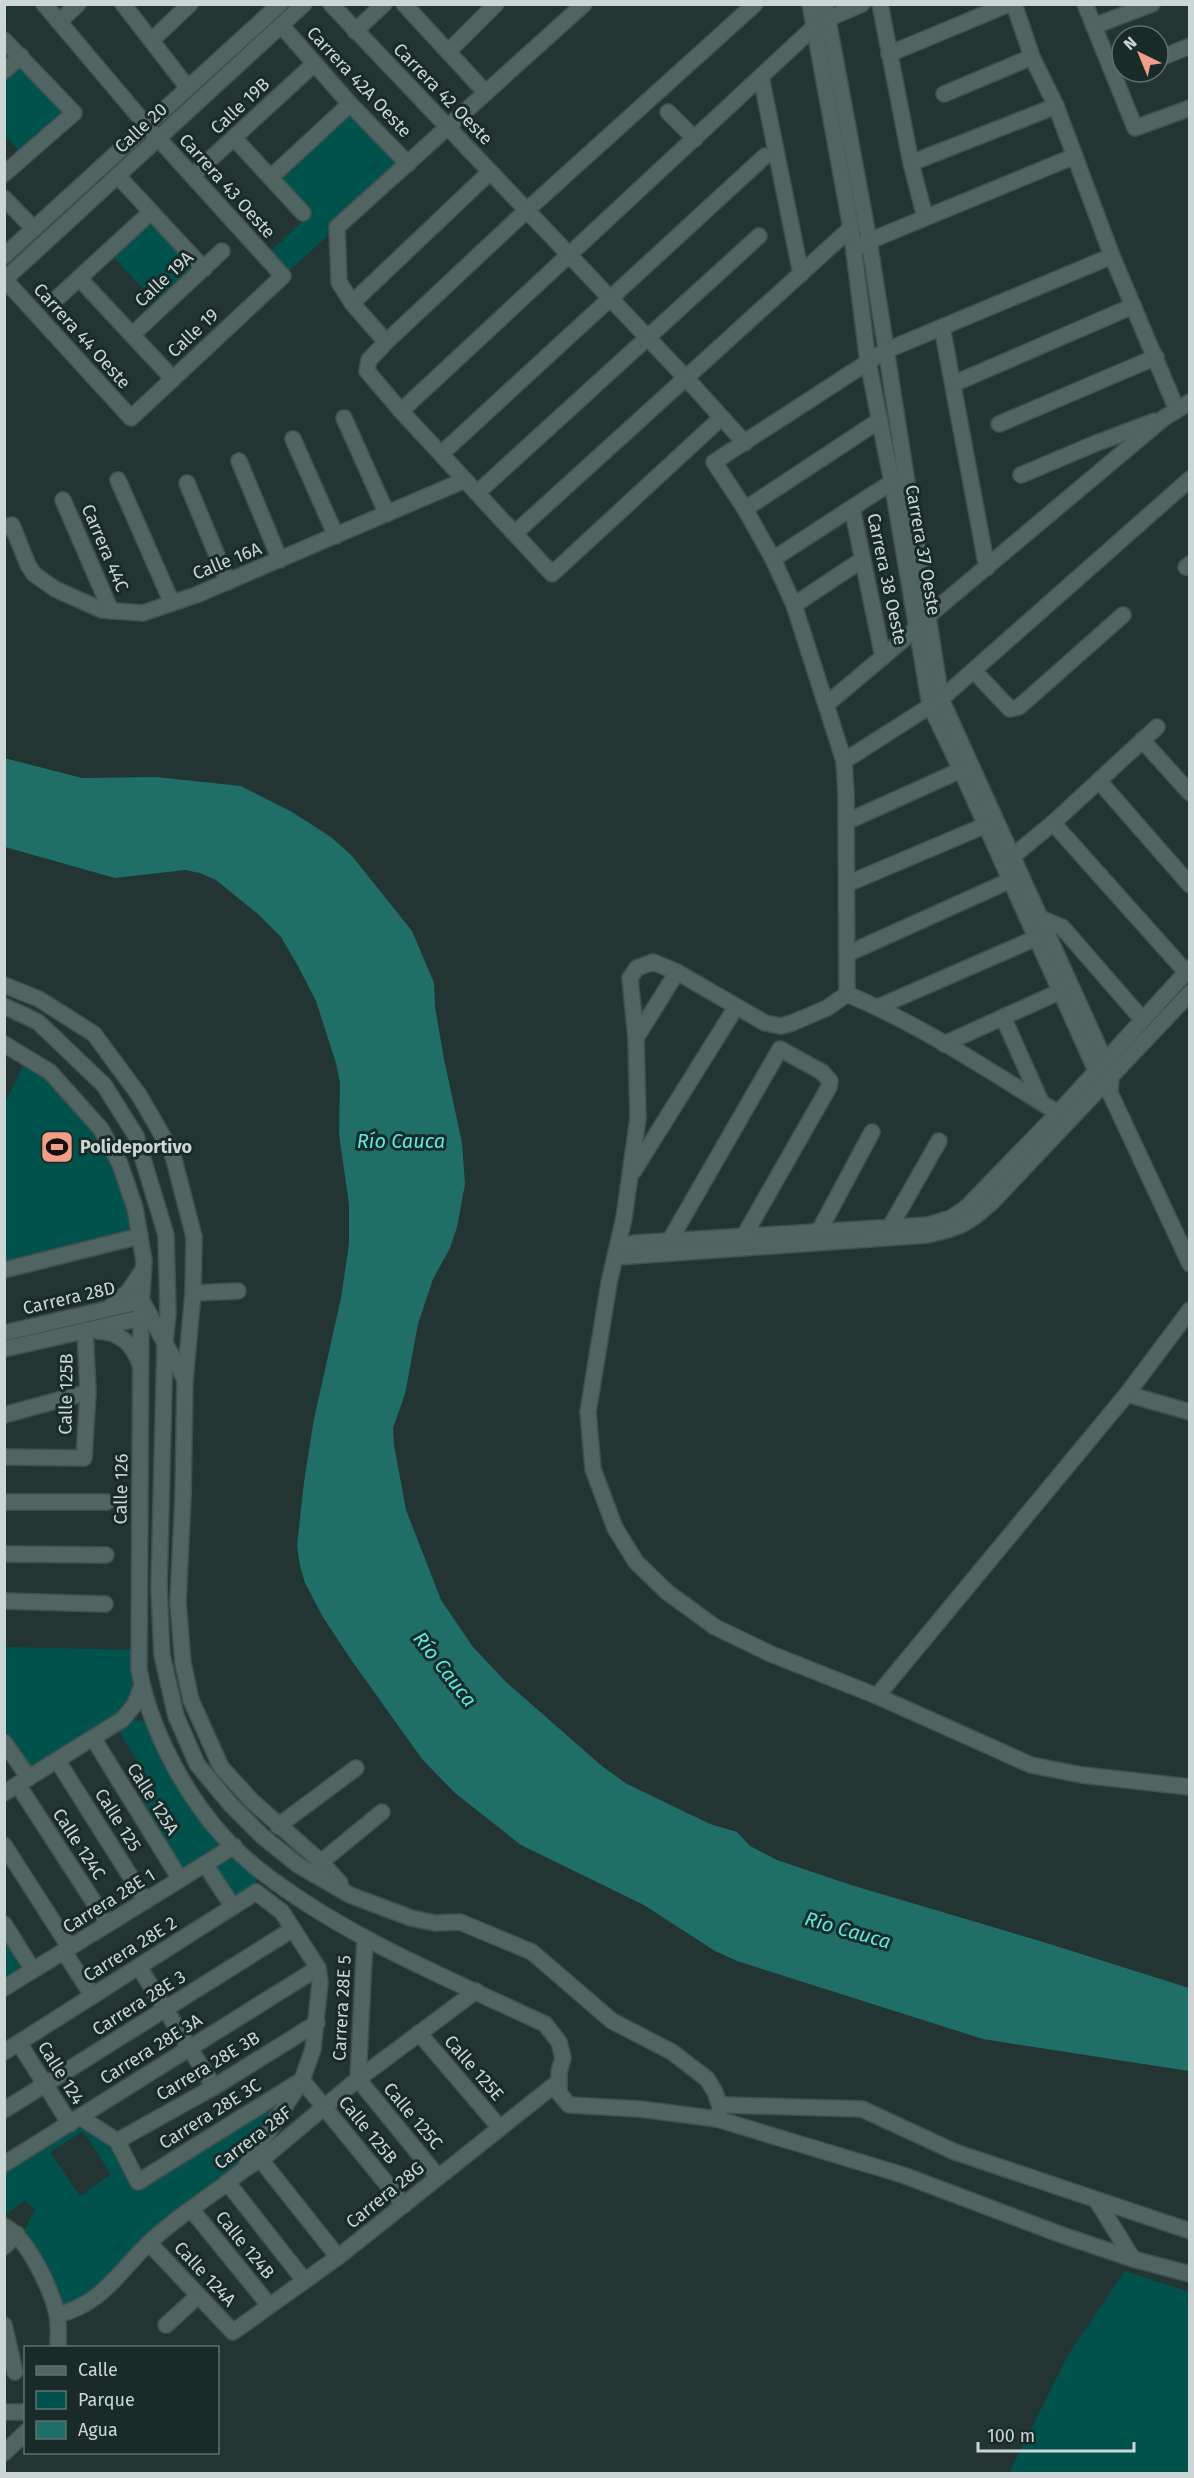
<svg xmlns="http://www.w3.org/2000/svg" width="1194" height="2478" viewBox="0 0 1194 2478" font-family="'Fira Sans',sans-serif">
  <style>
    .green { fill: #00534d; fill-rule: evenodd }
    .water { fill: #1f6f68 }
    .lines { fill: none; stroke-linecap: round; stroke-linejoin: round }
    .minor-casing { stroke: #41504e; stroke-width: 18 }
    .minor { stroke: #506461; stroke-width: 15 }
    .labels { text-anchor: middle; stroke-width: 6; stroke-linejoin: round; paint-order: stroke }
    .street-label { font-size: 18px; fill: #ccd7d5; stroke: #192b29 }
    .poi-label { font-size: 18px; font-weight: bold; fill: #ccd7d5; stroke: #192b29; text-anchor: start }
    .water-label { font-size: 20px; font-style: italic; fill: #5aebde; stroke: #192b29 }
  </style>
  <rect width="100%" height="100%" fill="#233533"/>
  <g class="green">
    <path d="M21 56 74 113 24 157 5 135V71Z"/>
    <path d="M350 104 408 164 283 276 265 257 307 217 271 177Z"/>
    <path d="M151 212 204 269 161 308 108 251Z"/>
    <path d="M28 1056 101 1129 140 1236 5 1270 4 1105Z"/>
    <path d="M5 1647 139 1650 132 1719 148 1722 171 1760 257 1869 256 1892 233 1907 205 1864 180 1879 132 1803 155 1789 115 1725 29 1778 5 1742Z"/>
    <path d="M4 1924 33 1970 4 1988Z"/>
    <path d="M302 2080 246 2166 120 2276 57 2315 20 2238 35 2210 25 2200 5 2215V2164L80 2117 117 2141 138 2181ZM83 2131 111 2174 80 2196 50 2152Z"/>
    <path d="M1125 2271 1189 2292V2473H1009L1068 2355Z"/>
  </g>
  <path class="water" d="M4 758 82 778 156 777 241 786 292 812 331 837 352 856 412 931 434 983 435 1007 444 1059 462 1143 465 1184 457 1227 450 1248 433 1279 418 1324 405 1394 393 1428 394 1445 406 1510 441 1600 473 1647 506 1682 603 1767 627 1784 710 1824 737 1832 750 1846 777 1860 851 1885 1040 1941 1189 1988V2071L983 2039 737 1961 715 1951 644 1905 521 1845 455 1793 422 1759 352 1661 323 1617 305 1583 300 1566 297 1546 304 1482 314 1419 341 1298 349 1244V1204L339 1134 340 1083 336 1063 316 1001 298 966 281 937 258 914 216 880 200 873 185 870 115 878 5 847Z"/>
  <g class="lines">
    <defs>
      <g id="minor">
        <path d="M123 4 188 88"/>
        <path d="M331 4 685 377 745 443"/>
        <path d="M404 4 486 93"/>
        <path d="M810 4 851 228 868 362 892 482 930 705 961 770 1102 1084 1110 1093 1190 1264"/>
        <path d="M825 4 869 241 941 699 1105 1061 1111 1075 1110 1093"/>
        <path d="M880 4 911 163 925 217"/>
        <path d="M1014 4 1032 57 1056 106 1112 256 1177 410"/>
        <path d="M1085 4 1135 128 1190 108"/>
        <path d="M827 19 862 4"/>
        <path d="M59 22 78 4"/>
        <path d="M281 25 350 104 408 164"/>
        <path d="M1094 26 1152 4"/>
        <path d="M355 31 384 4"/>
        <path d="M4 40 74 113 4 174"/>
        <path d="M152 40 190 4"/>
        <path d="M448 52 496 4"/>
        <path d="M889 54 1009 4"/>
        <path d="M1158 59 1190 46"/>
        <path d="M4 71 21 56"/>
        <path d="M761 77 801 274"/>
        <path d="M944 94 1032 57"/>
        <path d="M668 112 695 139"/>
        <path d="M234 138 303 213"/>
        <path d="M911 163 1056 106"/>
        <path d="M118 176 204 269"/>
        <path d="M192 176 314 64"/>
        <path d="M271 177 350 104"/>
        <path d="M4 198 34 229"/>
        <path d="M860 246 869 241 1075 156"/>
        <path d="M4 256 280 4"/>
        <path d="M79 278 173 379"/>
        <path d="M4 280 304 4"/>
        <path d="M5 280 131 418 283 276 147 126 44 4"/>
        <path d="M52 303 151 212"/>
        <path d="M352 303 490 172"/>
        <path d="M942 327 987 568"/>
        <path d="M132 335 222 251"/>
        <path d="M386 342 352 303 339 282 337 227 584 4"/>
        <path d="M953 384 1133 306"/>
        <path d="M401 411 814 27"/>
        <path d="M344 418 387 514"/>
        <path d="M721 418 552 574 401 411 367 371 369 360 386 342 527 210 755 4"/>
        <path d="M999 424 1156 357"/>
        <path d="M293 439 336 536"/>
        <path d="M441 454 765 156"/>
        <path d="M239 461 280 560"/>
        <path d="M1021 475 1094 444 1155 421"/>
        <path d="M118 480 172 603"/>
        <path d="M187 483 228 582"/>
        <path d="M477 493 759 236"/>
        <path d="M63 500 111 611"/>
        <path d="M852 508 883 657"/>
        <path d="M745 509 880 420"/>
        <path d="M4 528 12 525 28 565 34 574 55 589 102 610 143 613 196 595 465 480"/>
        <path d="M515 533 851 228"/>
        <path d="M773 559 892 482"/>
        <path d="M1186 567 1190 564"/>
        <path d="M794 605 863 559"/>
        <path d="M974 671 1010 709 1019 707 1123 615"/>
        <path d="M827 704 917 628 928 616 1164 418 1190 402"/>
        <path d="M1142 740 1190 793"/>
        <path d="M844 761 941 699 1190 479"/>
        <path d="M1099 781 1190 885"/>
        <path d="M846 822 961 770"/>
        <path d="M1053 823 1186 972"/>
        <path d="M1013 856 1053 823 1157 727"/>
        <path d="M847 884 986 825"/>
        <path d="M1040 918 1062 927 1142 1019"/>
        <path d="M847 954 1011 880"/>
        <path d="M4 985 39 999 94 1034 139 1095 172 1152 194 1237 193 1293 185 1380 183 1496 178 1602 183 1663 191 1700 221 1767 252 1801 321 1862 340 1883"/>
        <path d="M847 994 827 1008 792 1023 781 1026 765 1023 677 972 653 962 637 968 630 978 636 1038 638 1118 624 1218 609 1283 588 1412 593 1469 615 1528 636 1562 667 1592 715 1627 771 1654 877 1696 1031 1765 1082 1775 1190 1787"/>
        <path d="M847 994 846 793 844 761 794 605 773 559 745 509 714 462 885 351 1112 256"/>
        <path d="M847 994C921 1025 990 1071 1058 1113"/>
        <path d="M4 1006 38 1022 104 1085 136 1136 166 1235 168 1314 165 1342 159 1589 162 1655 176 1716 197 1764 231 1805 262 1836 298 1865 350 1895 411 1918 435 1923 460 1922 532 1952 612 2021 672 2052 707 2079 715 2092 720 2107 717 2119"/>
        <path d="M878 1007 1036 938"/>
        <path d="M1003 1017 1041 1102"/>
        <path d="M636 1038 677 972"/>
        <path d="M4 1044 50 1072 101 1129 120 1164 135 1208 144 1261 141 1308 139 1670C153 1742 199 1823 258 1869 345 1937 447 1978 545 2024L559 2042 563 2058 559 2072V2093L569 2105 640 2109 717 2119 903 2175 1062 2235 1133 2259 1190 2274"/>
        <path d="M944 1044 1061 991"/>
        <path d="M633 1172 736 1007"/>
        <path d="M890 1227 939 1141"/>
        <path d="M819 1231 872 1132"/>
        <path d="M670 1240 780 1049 822 1072 830 1081 829 1087 744 1236"/>
        <path d="M618 1246 634 1243 928 1225 951 1218 966 1208 1058 1113 1190 968"/>
        <path d="M617 1257 927 1235C959 1228 968 1224 992 1202L1190 993"/>
        <path d="M4 1270 140 1236"/>
        <path d="M193 1293 238 1291"/>
        <path d="M142 1301 185 1380"/>
        <path d="M112 1305 128 1292 143 1270"/>
        <path d="M97 1331C120 1332 132 1343 140 1364"/>
        <path d="M4 1333 142 1301"/>
        <path d="M4 1349 141 1318"/>
        <path d="M1127 1394 1190 1412"/>
        <path d="M4 1415 88 1392"/>
        <path d="M4 1457 84 1458 88 1392 85 1330"/>
        <path d="M4 1502H107"/>
        <path d="M4 1554 106 1555"/>
        <path d="M4 1601 105 1604"/>
        <path d="M877 1696 1127 1394 1190 1310"/>
        <path d="M93 1738 180 1879"/>
        <path d="M4 1742 29 1778"/>
        <path d="M57 1760 146 1901"/>
        <path d="M18 1785 108 1924"/>
        <path d="M4 1793 123 1719 135 1704 142 1685"/>
        <path d="M278 1826 356 1768"/>
        <path d="M4 1845 70 1948"/>
        <path d="M321 1862 382 1812"/>
        <path d="M205 1864 233 1907"/>
        <path d="M4 1924 33 1970"/>
        <path d="M365 1939 358 2079 438 2177"/>
        <path d="M64 1952 93 1996"/>
        <path d="M139 1967 214 2087"/>
        <path d="M4 1988 234 1846"/>
        <path d="M419 2033 500 2128"/>
        <path d="M19 2043 70 2124"/>
        <path d="M4 2052 256 1892"/>
        <path d="M302 2080 404 2205"/>
        <path d="M720 2107 724 2105 862 2109 955 2152 1190 2231"/>
        <path d="M4 2110 293 1929"/>
        <path d="M80 2117 117 2141 138 2182 297 2083"/>
        <path d="M117 2141 214 2087 317 2023"/>
        <path d="M261 2160 338 2257"/>
        <path d="M4 2164 318 1968"/>
        <path d="M246 2166 302 2080 313 2049 320 1982 318 1968 282 1912 256 1892"/>
        <path d="M227 2182 304 2280"/>
        <path d="M1097 2201 1133 2259"/>
        <path d="M191 2209 269 2305"/>
        <path d="M4 2226C28 2238 51 2289 57 2314 59 2325 58 2337 58 2348"/>
        <path d="M149 2243 233 2332 338 2257 558 2082"/>
        <path d="M4 2247 17 2234"/>
        <path d="M57 2315C104 2303 117 2273 150 2242 172 2221 198 2204 223 2186 236 2176 246 2166 261 2160L358 2079 476 1991"/>
        <path d="M4 2325 15 2372"/>
        <path d="M166 2325 198 2296"/>
        <path d="M4 2412H26"/>
        <path d="M4 2453 26 2432"/>
      </g>
    </defs>
    <use href="#minor" class="minor-casing"/>
    <use href="#minor" class="minor"/>
  </g>
  <defs>
    <symbol id="stadium-square" viewBox="-11 -11 22 22"><rect x="-9" y="-9" width="18" height="18" rx="4" fill="#f49e87" stroke="#192b29"/><path d="M0-5a6.5 5 0 1 0 0 10a6.5 5 0 1 0 0-10ZM-3.5-1.8h7v3.6h-7Z" fill="#111"/></symbol>
  </defs>
  <g fill-rule="evenodd">
    <use href="#stadium-square" x="38" y="1128" width="38" height="38"/>
  </g>
  <g class="labels">
    <g class="street-label">
      <text transform="translate(359 82) rotate(47)" y="6">Carrera 42A Oeste</text>
      <text transform="translate(443 94) rotate(46)" y="6">Carrera 42 Oeste</text>
      <text transform="translate(240 106) rotate(-43)" y="6">Calle 19B</text>
      <text transform="translate(141 128) rotate(-43)" y="6">Calle 20</text>
      <text transform="translate(227 186) rotate(48)" y="6">Carrera 43 Oeste</text>
      <text transform="translate(164 279) rotate(-43)" y="6">Calle 19A</text>
      <text transform="translate(193 333) rotate(-43)" y="6">Calle 19</text>
      <text transform="translate(82 336) rotate(48)" y="6">Carrera 44 Oeste</text>
      <text transform="translate(105 548) rotate(67)" y="6">Carrera 44C</text>
      <text transform="translate(923 550) rotate(80)" y="6">Carrera 37 Oeste</text>
      <text transform="translate(227 561) rotate(-22)" y="6">Calle 16A</text>
      <text transform="translate(887 579) rotate(78)" y="6">Carrera 38 Oeste</text>
      <text transform="translate(69 1298) rotate(-13)" y="6">Carrera 28D</text>
      <text transform="translate(66 1394) rotate(-89)" y="6">Calle 125B</text>
      <text transform="translate(121 1489) rotate(-89)" y="6">Calle 126</text>
      <text transform="translate(153 1799) rotate(58)" y="6">Calle 125A</text>
      <text transform="translate(118 1820) rotate(58)" y="6">Calle 125</text>
      <text transform="translate(79 1844) rotate(57)" y="6">Calle 124C</text>
      <text transform="translate(109 1901) rotate(-32)" y="6">Carrera 28E 1</text>
      <text transform="translate(130 1949) rotate(-32)" y="6">Carrera 28E 2</text>
      <text transform="translate(139 2003) rotate(-32)" y="6">Carrera 28E 3</text>
      <text transform="translate(342 2008) rotate(-87)" y="6">Carrera 28E 5</text>
      <text transform="translate(151 2049) rotate(-32)" y="6">Carrera 28E 3A</text>
      <text transform="translate(208 2066) rotate(-31)" y="6">Carrera 28E 3B</text>
      <text transform="translate(474 2068) rotate(49)" y="6">Calle 125E</text>
      <text transform="translate(61 2073) rotate(58)" y="6">Calle 124</text>
      <text transform="translate(210 2114) rotate(-32)" y="6">Carrera 28E 3C</text>
      <text transform="translate(413 2116) rotate(50)" y="6">Calle 125C</text>
      <text transform="translate(368 2130) rotate(51)" y="6">Calle 125B</text>
      <text transform="translate(253 2138) rotate(-37)" y="6">Carrera 28F</text>
      <text transform="translate(385 2195) rotate(-39)" y="6">Carrera 28G</text>
      <text transform="translate(245 2245) rotate(51)" y="6">Calle 124B</text>
      <text transform="translate(205 2274) rotate(47)" y="6">Calle 124A</text>
    </g>
    <g class="poi-label">
      <text x="80" y="1153">Polideportivo</text>
    </g>
    <g class="water-label">
      <text x="401" y="1148">Río Cauca</text>
      <text transform="translate(445 1669) rotate(52)" y="7">Río Cauca</text>
      <text transform="translate(848 1930) rotate(16)" y="7">Río Cauca</text>
    </g>
  </g>
  <rect width="1194" height="2478" fill="none" stroke="#ccd7d5" stroke-width="12"/>
  <rect x="24" y="2346" width="195" height="108" fill="#192b29" stroke="#61706e" stroke-width="1.5"/>
  <rect x="36" y="2366" width="30" height="9" fill="#506461" stroke="#61706e" stroke-width="1.5"/>
  <text x="78" y="2376" font-size="18" fill="#ccd7d5">Calle</text>
  <rect x="36" y="2391" width="30" height="18" fill="#00534d" stroke="#61706e" stroke-width="1.5"/>
  <text x="78" y="2406" font-size="18" fill="#ccd7d5">Parque</text>
  <rect x="36" y="2421" width="30" height="18" fill="#1f6f68" stroke="#61706e" stroke-width="1.5"/>
  <text x="78" y="2436" font-size="18" fill="#ccd7d5">Agua</text>
  <g transform="translate(1140 54) rotate(317)"><circle r="28" fill="#192b29" stroke="#61706e" stroke-width="1.5"/>
  <path d="M0-4.5L10 22L0 15L-10 22Z" fill="#f49e87"/>
  <text y="-9" font-size="16" font-weight="bold" text-anchor="middle" fill="#ccd7d5">N</text>
  </g>
  <path d="M978 2442v9h156v-9" fill="none" stroke="#ccd7d5" stroke-width="3"/>
  <text x="987" y="2442" font-size="18" fill="#ccd7d5" stroke="#192b29" stroke-width="4.5" paint-order="stroke">100 m</text>
</svg>
